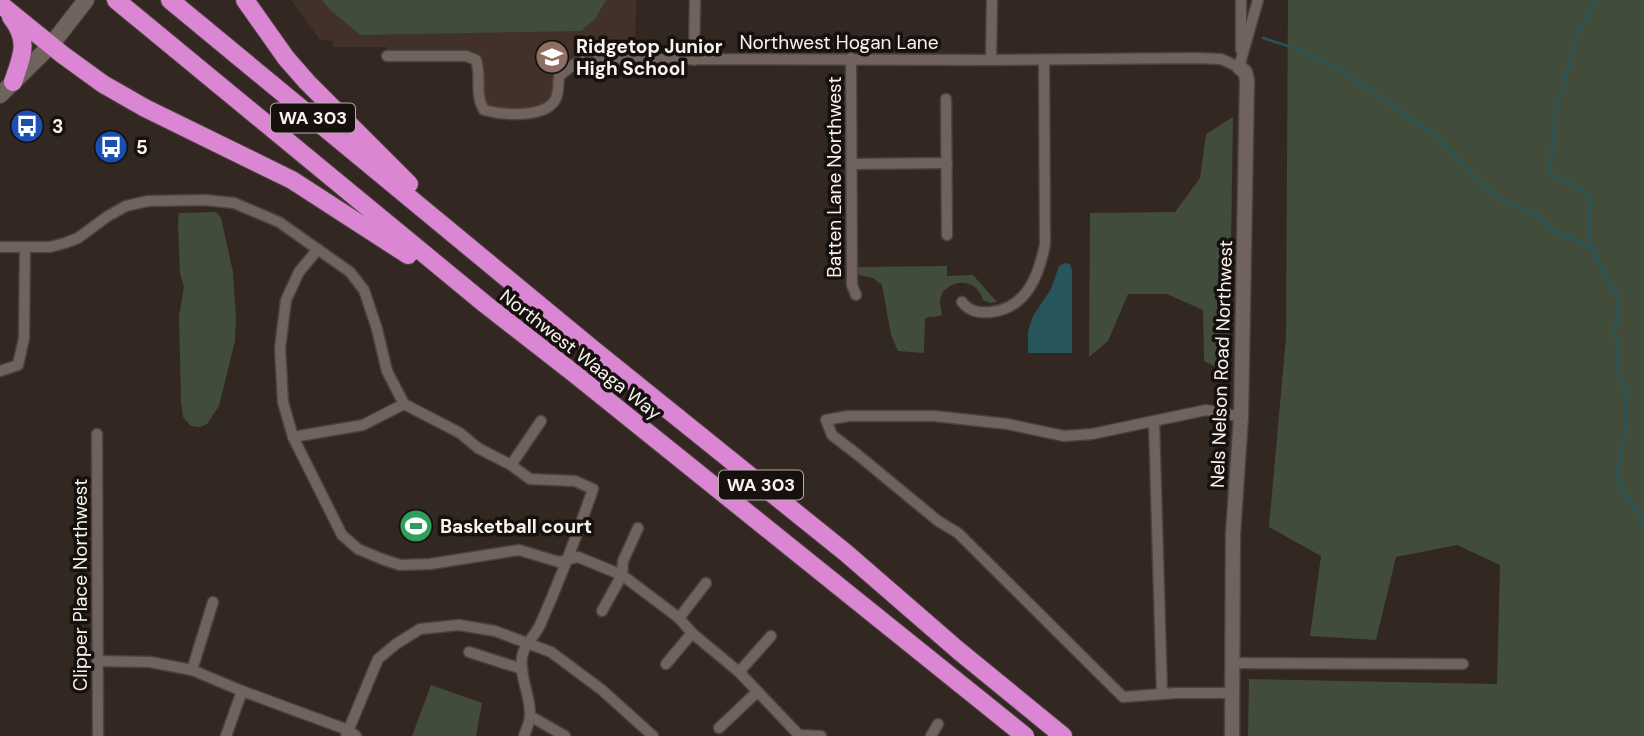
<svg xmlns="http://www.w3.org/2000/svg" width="1644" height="736" viewBox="0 0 1644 736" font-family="'DM Sans',sans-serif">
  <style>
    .built { fill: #423128 }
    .green { fill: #414c3b }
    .water { fill: #26565c }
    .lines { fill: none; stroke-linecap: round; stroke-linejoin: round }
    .stream { stroke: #26565c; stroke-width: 2.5 }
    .minor-casing { stroke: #4b423d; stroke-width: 13 }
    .tertiary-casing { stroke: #4b423d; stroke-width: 17 }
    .secondary-casing { stroke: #4b423d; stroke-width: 18 }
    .trunk-casing { stroke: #4b423d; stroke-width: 20 }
    .minor { stroke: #70625c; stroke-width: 10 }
    .tertiary { stroke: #70625c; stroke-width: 14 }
    .secondary { stroke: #70625c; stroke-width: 16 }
    .trunk { stroke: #db86d2; stroke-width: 18 }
    .labels { text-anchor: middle; stroke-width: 7; stroke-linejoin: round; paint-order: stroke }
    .shield { fill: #16110f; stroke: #b6aeab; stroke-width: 2 }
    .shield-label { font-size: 18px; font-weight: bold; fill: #faf2ee }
    .street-label { font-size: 19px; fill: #faf2ee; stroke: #16110f }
    .poi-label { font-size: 19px; font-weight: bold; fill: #faf2ee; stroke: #16110f; text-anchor: start }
  </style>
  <rect width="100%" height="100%" fill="#332721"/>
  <path class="built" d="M291 0H636L635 59 581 61 567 69 548 108 484 110 475 60 387 56V47H333V41L320 40Z"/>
  <g class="green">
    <path d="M322 0H606L595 19 581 31 361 35 331 11Z"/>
    <path d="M1288 0H1644V736H1248L1249 679 1497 684 1500 565 1457 545 1396 557 1376 640 1310 636 1321 556 1269 527 1286 337Z"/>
    <path d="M1233 117 1229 373 1204 361 1203 310 1167 294H1128L1108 341 1089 357 1090 213 1175 212 1200 178 1206 134Z"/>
    <path d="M216 212 221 218 233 272 236 317 235 341 219 406 207 424 200 427 191 426 183 417 181 401 179 316 184 287 180 273 178 224 179 213Z"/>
    <path d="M947 266V276L973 275 997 302 990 303 983 300C975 272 939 282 940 303 940 306 942 312 942 315 936 318 930 315 925 319L924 353 898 351 891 335 882 285 873 278 858 275V267Z"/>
    <path d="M431 685 482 703 476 736H412Z"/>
  </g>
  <path class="water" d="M1065 263 1070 264 1072 270V353H1028V331L1033 316 1051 289 1059 266Z"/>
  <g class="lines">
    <g class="stream">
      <path d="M1595 0 1578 34 1555 113 1550 174 1575 186 1591 197 1588 224 1592 248 1603 272 1617 294V320L1614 332 1617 343V365L1626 393V429L1617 472 1624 494 1640 515 1644 526"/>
      <path d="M1263 38 1294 48 1336 67 1431 132 1486 188 1504 201 1539 217 1556 232 1592 248"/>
    </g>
    <defs>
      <g id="minor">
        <path d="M1241 50V0"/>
        <path d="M387 56H466L476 60C482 77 474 94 484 110 502 115 547 119 556 98 559 92 558 83 559 76L573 65 581 61 635 59 991 60 1196 58 1221 59 1239 67 1258 0"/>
        <path d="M851 58 852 285 856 295"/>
        <path d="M694 60 695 0"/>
        <path d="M991 60 992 0"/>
        <path d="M946 99 947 235"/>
        <path d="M852 164 947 163"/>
        <path d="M0 247H50L65 243 78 238 108 216 126 206 148 201 205 200 234 203 279 222 350 272 364 290 377 329 387 371 404 404 460 433 478 448 511 465 530 479 575 481 593 489C577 535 560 580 540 625 535 636 524 644 522 657 519 677 531 696 530 716 530 722 526 730 524 736"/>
        <path d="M318 249 299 272 286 300 280 348 283 402 293 437 342 535 358 549 382 559 400 565 430 564 519 550 559 562 578 557 622 575 679 618 692 633 739 672 799 735"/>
        <path d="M962 302C970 312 979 313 991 312 1027 308 1039 275 1045 244L1044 60"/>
        <path d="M0 371 18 365 24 338 25 247"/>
        <path d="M1154 421 1162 694"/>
        <path d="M97 434 98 736"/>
        <path d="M293 437 363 425 404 404"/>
        <path d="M511 465 541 421"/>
        <path d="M602 611 622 575 623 561 638 528"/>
        <path d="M679 618 706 583"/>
        <path d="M469 652 522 669"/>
        <path d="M97 661 150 662 192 670 242 691 348 730 356 736"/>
        <path d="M1233 663 1463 664"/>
        <path d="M666 664 692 633"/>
        <path d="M192 670 213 602"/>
        <path d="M739 672 771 636"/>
        <path d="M1231 693H1176L1123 697 958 533 938 521 858 455 832 435 826 420 848 416H934L1007 424 1064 436 1092 434 1206 410 1241 417"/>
        <path d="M530 716 565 736"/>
        <path d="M719 728 757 692"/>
        <path d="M799 735 821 736"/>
        <path d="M226 736 242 691"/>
        <path d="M346 736 378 659 396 644 420 629 459 625 495 631 551 652 602 690 653 736"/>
        <path d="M931 736 938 724"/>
      </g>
      <path id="tertiary" d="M1232 736 1233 534 1241 417 1247 80 1245 72 1239 67"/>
      <path id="secondary" d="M0 95 51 45 86 0"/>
      <g id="trunk">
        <path d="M116 0 485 304 576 375 1025 736"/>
        <path d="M170 0 595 351 846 553 959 651 1063 736"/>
        <path d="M245 0 286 58 307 82 409 184"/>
        <path d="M0 4 63 55 103 84 145 108 292 180 408 255"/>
        <path d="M11 17C30 41 22 56 13 82"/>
      </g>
    </defs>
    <use href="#minor" class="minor-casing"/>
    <use href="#tertiary" class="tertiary-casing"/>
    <use href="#secondary" class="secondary-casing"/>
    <use href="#trunk" class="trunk-casing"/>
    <use href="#minor" class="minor"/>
    <use href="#tertiary" class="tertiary"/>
    <use href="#secondary" class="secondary"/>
    <use href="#trunk" class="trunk"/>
  </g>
  <defs>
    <symbol id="school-disc" viewBox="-11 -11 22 22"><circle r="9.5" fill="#8d6e63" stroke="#16110f"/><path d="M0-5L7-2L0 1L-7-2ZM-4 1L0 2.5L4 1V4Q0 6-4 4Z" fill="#fff"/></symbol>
    <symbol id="bus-disc" viewBox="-11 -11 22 22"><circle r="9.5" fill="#1a4fb4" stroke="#16110f"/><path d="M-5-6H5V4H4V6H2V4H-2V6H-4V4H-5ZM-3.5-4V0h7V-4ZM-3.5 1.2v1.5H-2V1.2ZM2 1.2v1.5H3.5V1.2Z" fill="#fff"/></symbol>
    <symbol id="stadium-disc" viewBox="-11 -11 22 22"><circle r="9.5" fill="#2e9e5b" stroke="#16110f"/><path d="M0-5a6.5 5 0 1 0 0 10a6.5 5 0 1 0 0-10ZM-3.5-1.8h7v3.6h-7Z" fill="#fff"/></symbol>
  </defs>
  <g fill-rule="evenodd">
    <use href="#school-disc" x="533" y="38" width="38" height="38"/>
    <use href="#bus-disc" x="8" y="107" width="38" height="38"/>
    <use href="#bus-disc" x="92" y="128" width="38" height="38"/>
    <use href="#stadium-disc" x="397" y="507" width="38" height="38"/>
  </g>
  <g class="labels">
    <g class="shield">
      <rect x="271" y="103.5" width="84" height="29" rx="5"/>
      <rect x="719" y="470.5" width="84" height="29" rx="5"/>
    </g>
    <g class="shield-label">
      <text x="313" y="124">WA 303</text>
      <text x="761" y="491">WA 303</text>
    </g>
    <g class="street-label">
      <text x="839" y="49">Northwest Hogan Lane</text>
      <text transform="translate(834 177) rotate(-90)" y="7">Batten Lane Northwest</text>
      <text transform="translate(581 354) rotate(38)" y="7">Northwest Waaga Way</text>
      <text transform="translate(1221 364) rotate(-88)" y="7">Nels Nelson Road Northwest</text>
      <text transform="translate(80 585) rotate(-90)" y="7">Clipper Place Northwest</text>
    </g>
    <g class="poi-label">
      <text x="576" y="53">Ridgetop Junior<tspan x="576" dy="22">High School</tspan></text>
      <text x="52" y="133">3</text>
      <text x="136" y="154">5</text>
      <text x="440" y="533">Basketball court</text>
    </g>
  </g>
</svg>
